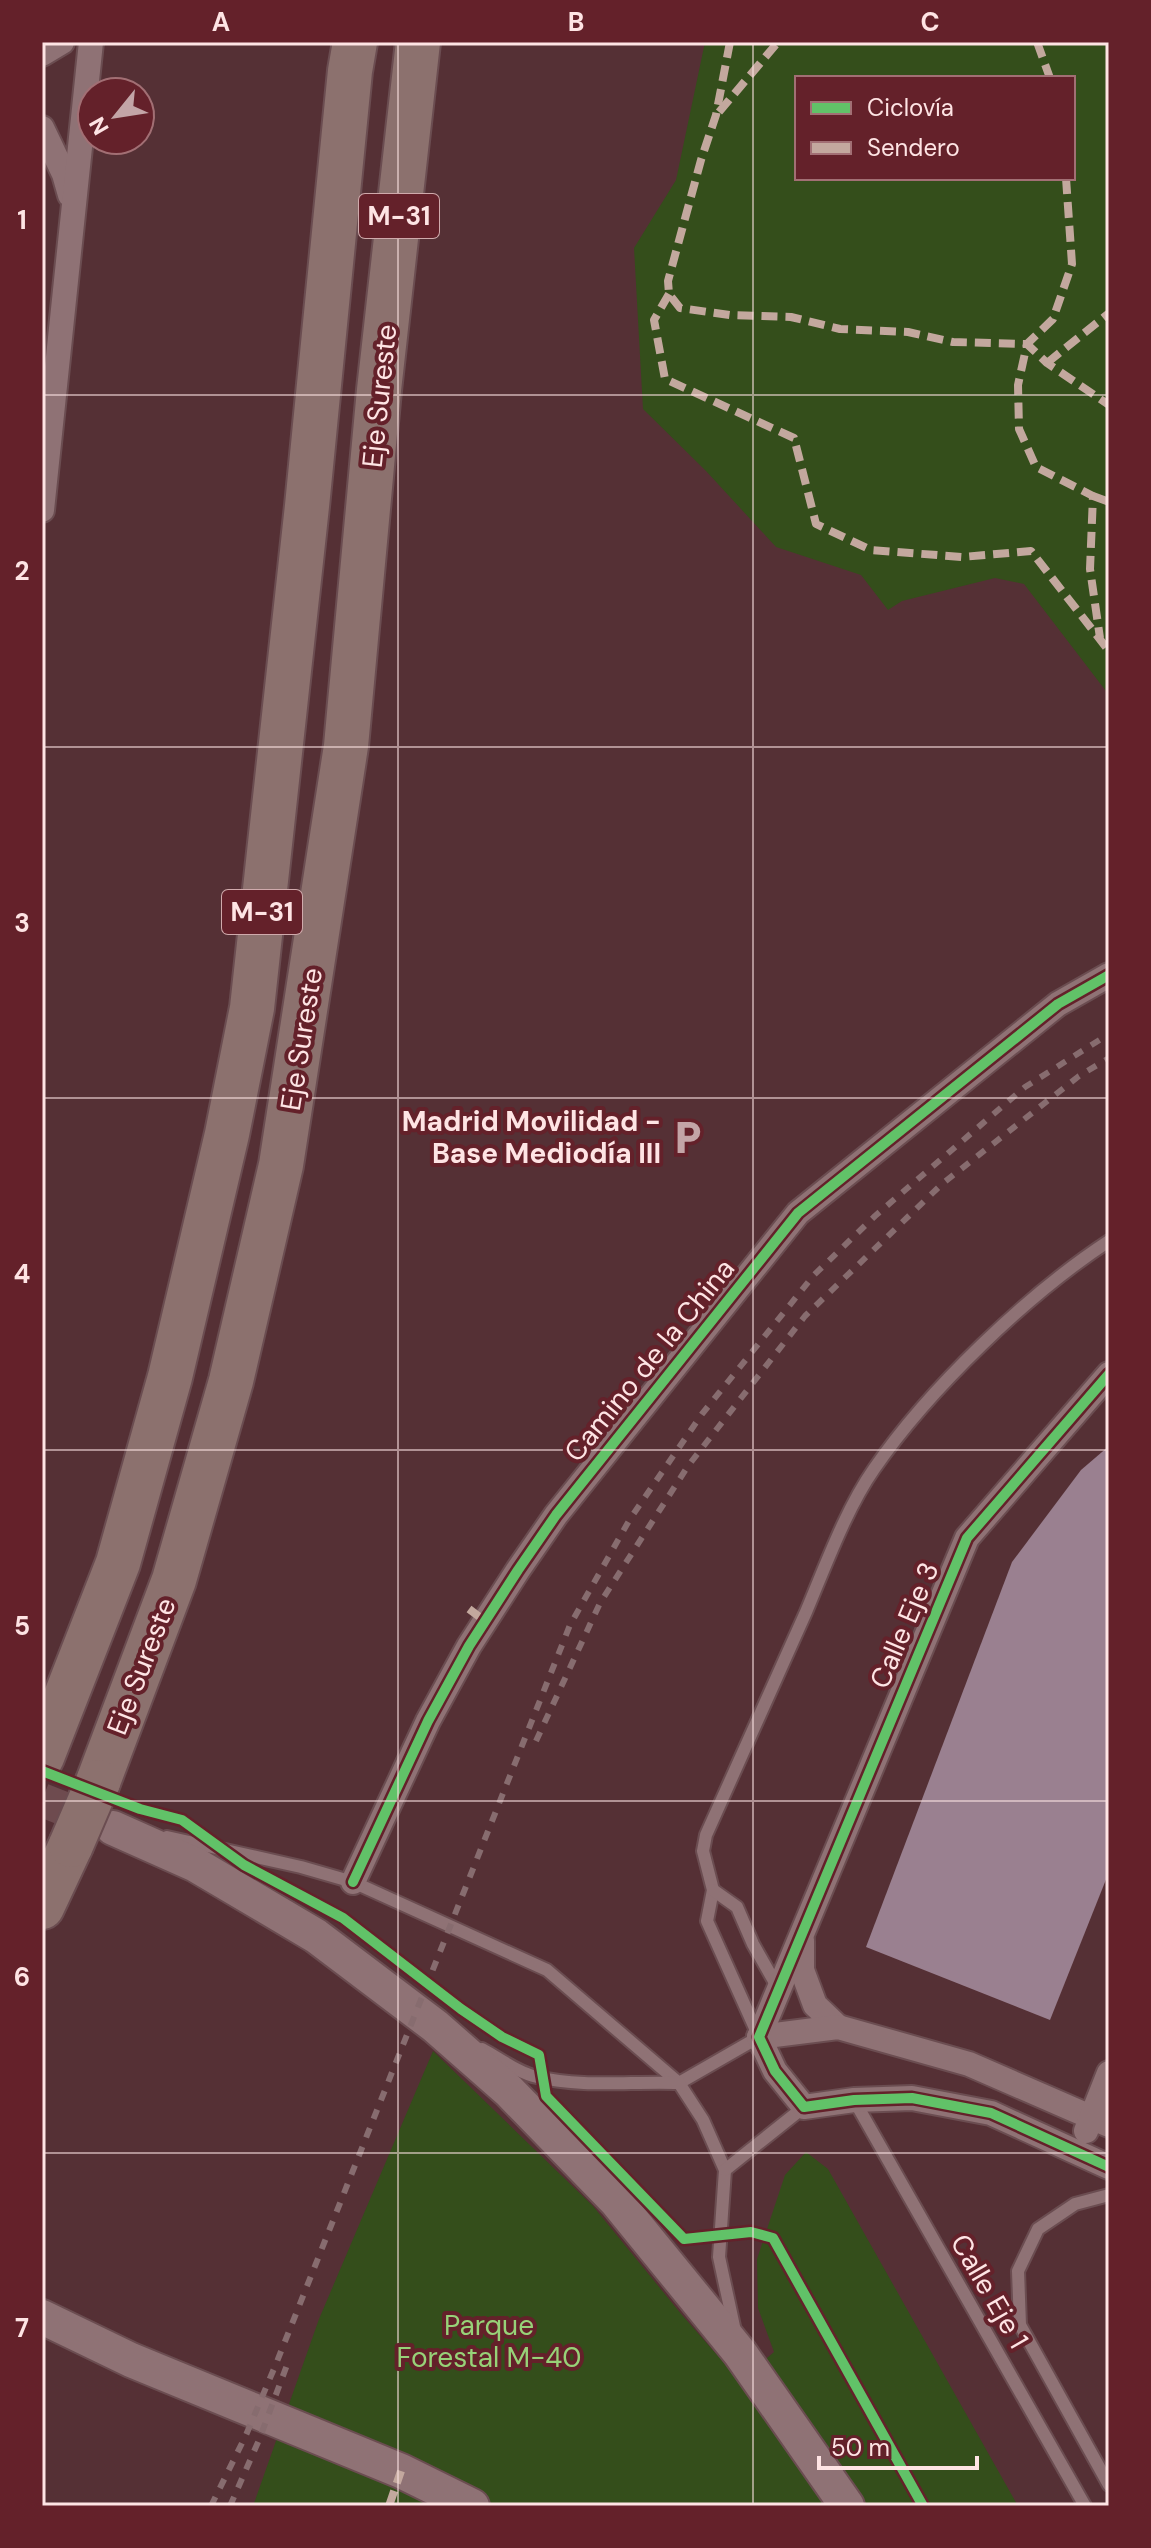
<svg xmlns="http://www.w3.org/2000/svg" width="1151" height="2548" viewBox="0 0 1151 2548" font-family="'DM Sans',sans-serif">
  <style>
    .green { fill: #344e1b; fill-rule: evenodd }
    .building { fill: #9a8090 }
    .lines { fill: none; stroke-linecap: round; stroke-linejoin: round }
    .secondary-tunnel { stroke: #6e4b4f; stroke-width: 34; stroke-dasharray: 34 17; stroke-linecap: butt }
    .lane-casing { stroke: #6b4d51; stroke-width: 16 }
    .street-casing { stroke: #6b4d51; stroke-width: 28 }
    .secondary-casing { stroke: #6b4d51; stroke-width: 38 }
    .highway-casing { stroke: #6b4d51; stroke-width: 48 }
    .lane { stroke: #8f7275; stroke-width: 12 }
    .street { stroke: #8f7275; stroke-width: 24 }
    .secondary { stroke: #8f7275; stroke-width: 34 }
    .highway { stroke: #8c716e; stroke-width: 44 }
    .rail { stroke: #876c6f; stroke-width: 6; stroke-dasharray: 10 10; stroke-linecap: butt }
    .highway-bridge-casing { stroke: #6b4d51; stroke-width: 48; stroke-linecap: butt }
    .highway-bridge { stroke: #8c716e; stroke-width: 44 }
    .quiet { stroke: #c3a89e; stroke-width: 8; stroke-dasharray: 16 8; stroke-linecap: butt }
    .cycleway-casing { stroke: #64212a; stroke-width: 15 }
    .cycleway { stroke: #61c268; stroke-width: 10 }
    .grid { fill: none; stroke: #fee4e4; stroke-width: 2; stroke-opacity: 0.55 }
    .labels { text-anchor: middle; stroke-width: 8; stroke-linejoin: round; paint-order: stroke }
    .shield { fill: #64212a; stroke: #d0aaac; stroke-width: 2 }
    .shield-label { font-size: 26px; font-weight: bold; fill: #fee4e4 }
    .street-label { font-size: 28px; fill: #fee4e4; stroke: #64212a }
    .poi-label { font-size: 28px; font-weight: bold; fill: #fee4e4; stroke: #64212a; text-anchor: end }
    .park-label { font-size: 28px; fill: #97d278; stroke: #64212a }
    .neatline { fill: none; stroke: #fee4e4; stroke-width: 3 }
    .grid-label { font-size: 26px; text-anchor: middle; font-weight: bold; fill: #fee4e4 }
  </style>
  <rect width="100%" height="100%" fill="#553035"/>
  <g class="green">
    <path d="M705 42H1109V695L1024 584 995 578 902 601 888 610 861 575 776 547 706 471 643 409 634 248 676 180ZM797 78H1073V178H797Z"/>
    <path d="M433 2051 593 2206 682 2315 740 2381 774 2352 758 2308 757 2259 785 2175 806 2152 828 2169 1018 2506H253L319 2319Z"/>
  </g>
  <path class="building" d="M1109 1446V1872L1050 2020 866 1947 1012 1562 1081 1470Z"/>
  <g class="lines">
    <path class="secondary-tunnel" d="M42 1800 105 1825"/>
    <defs>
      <g id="lane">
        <path d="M167 1837 301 1867 353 1882 547 1970 679 2083 759 2037 707 1921 713 1890 703 1851 706 1835C739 1761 773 1687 806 1612 825 1567 846 1509 874 1469 929 1389 1028 1294 1109 1241"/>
        <path d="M713 1890 737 1907 753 1944 778 1988"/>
        <path d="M482 2049C499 2058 518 2073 537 2077 583 2088 632 2081 679 2083L703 2120 725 2170 719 2257 735 2331"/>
        <path d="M854 2100 1085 2506"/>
        <path d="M725 2170 804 2107"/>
        <path d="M1109 2195 1075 2204 1038 2229 1018 2271 1020 2325 1109 2485"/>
      </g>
      <g id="street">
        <path d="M42 54 62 42"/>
        <path d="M42 128 64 174 70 195"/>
        <path d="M42 510 91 42"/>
        <path d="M1109 1374 967 1538 759 2037 775 2071 804 2107 854 2100 912 2098 991 2113 1109 2167"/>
        <path d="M353 1882 428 1721 469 1646 518 1570 556 1515 798 1213 1058 1004 1109 975"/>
        <path d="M802 1941V1970L815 2005 838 2027"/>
        <path d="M759 2037 838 2027 969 2064 1109 2125"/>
        <path d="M1086 2131 1109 2073"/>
      </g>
      <g id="secondary">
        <path d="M113 1828 196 1865 316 1936 435 2026 509 2091 617 2202 740 2353 847 2506"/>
        <path d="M42 2317 131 2360 401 2471 472 2506"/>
      </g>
      <g id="highway">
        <path d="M42 1757 118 1563 170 1377 227 1134 252 1008 307 506 350 71 355 42"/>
        <path d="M98 1782 174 1580 231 1381 281 1165 346 746 379 390 418 42"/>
        <path d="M42 1907 71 1845"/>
      </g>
    </defs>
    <use href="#lane" class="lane-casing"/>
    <use href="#street" class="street-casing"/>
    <use href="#secondary" class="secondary-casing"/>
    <use href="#highway" class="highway-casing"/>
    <use href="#lane" class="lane"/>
    <use href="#street" class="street"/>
    <use href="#secondary" class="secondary"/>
    <use href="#highway" class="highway"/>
    <g class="rail">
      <path d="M536 1741 600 1603 688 1466 805 1316 942 1184 1079 1076 1109 1058"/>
      <path d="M211 2506 246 2435 276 2364 570 1625 630 1519 702 1414 814 1275 875 1216 1025 1087 1109 1034"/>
      <path d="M230 2506 259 2440 287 2365"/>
    </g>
    <defs>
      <path id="highway-bridge" d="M71 1845 98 1782"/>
    </defs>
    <use href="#highway-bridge" class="highway-bridge-casing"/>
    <use href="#highway-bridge" class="highway-bridge"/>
    <g class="quiet">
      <path d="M730 42 716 115 701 160 668 281 669 294 680 308 730 315 791 317 840 329 908 332 953 342 1027 344 1047 363 1109 405"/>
      <path d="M1037 42 1050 78"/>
      <path d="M719 112 778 42"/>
      <path d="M1066 178 1072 264 1053 319 1027 344 1018 385 1019 429 1036 467 1093 496 1090 569 1100 638"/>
      <path d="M669 294 654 320 665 379 794 438 816 524 871 550 962 557 1031 551 1109 651"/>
      <path d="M1047 363 1109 313"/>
      <path d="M1093 496 1109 502"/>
      <path d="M469 1609 485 1621"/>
      <path d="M389 2506 401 2471"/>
    </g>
    <defs>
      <g id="cycleway">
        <path d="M1109 1374 967 1538 759 2037 775 2071 804 2107 854 2100 912 2098 991 2113 1109 2167"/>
        <path d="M42 1771 140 1809 182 1820 244 1865 343 1918 461 2009 502 2037 539 2055 546 2096 684 2239 751 2232 773 2238 923 2506"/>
        <path d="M353 1882 428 1721 469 1646 518 1570 556 1515 798 1213 1058 1004 1109 975"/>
      </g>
    </defs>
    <use href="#cycleway" class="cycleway-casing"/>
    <use href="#cycleway" class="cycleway"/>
  </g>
  <path class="grid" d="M398 42V2506M753 42V2506M42 395H1109M42 747H1109M42 1098H1109M42 1450H1109M42 1801H1109M42 2153H1109"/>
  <defs>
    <symbol id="parking-bare" viewBox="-9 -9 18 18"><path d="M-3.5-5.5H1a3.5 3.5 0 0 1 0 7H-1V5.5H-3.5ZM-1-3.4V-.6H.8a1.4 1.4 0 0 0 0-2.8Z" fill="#c3a5a7" stroke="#64212a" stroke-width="2.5" paint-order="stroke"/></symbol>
  </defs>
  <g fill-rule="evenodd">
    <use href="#parking-bare" x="662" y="1112" width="51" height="51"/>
  </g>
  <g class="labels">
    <g class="shield">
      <rect x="359" y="194" width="80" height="44" rx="6"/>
      <rect x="222" y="890" width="80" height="44" rx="6"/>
    </g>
    <g class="shield-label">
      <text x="399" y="225">M-31</text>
      <text x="262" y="921">M-31</text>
    </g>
    <g class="street-label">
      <text transform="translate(379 396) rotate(-84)" y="10">Eje Sureste</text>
      <text transform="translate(301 1039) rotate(-81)" y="10">Eje Sureste</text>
      <text transform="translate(649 1360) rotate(-51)" y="10">Camino de la China</text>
      <text transform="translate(904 1625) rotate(-67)" y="10">Calle Eje 3</text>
      <text transform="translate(141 1666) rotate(-69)" y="10">Eje Sureste</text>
      <text transform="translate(990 2291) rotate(60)" y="10">Calle Eje 1</text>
    </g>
    <g class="poi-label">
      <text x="661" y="1131">Madrid Movilidad -<tspan x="661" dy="32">Base Mediodía III</tspan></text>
    </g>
    <g class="park-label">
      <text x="489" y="2335">Parque<tspan x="489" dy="32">Forestal M-40</tspan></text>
    </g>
  </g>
  <rect width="1151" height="2548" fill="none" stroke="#64212a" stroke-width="88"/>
  <rect x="795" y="76" width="280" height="104" fill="#64212a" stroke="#a26f74" stroke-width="2"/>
  <rect x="811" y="102" width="40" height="12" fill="#61c268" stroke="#a26f74" stroke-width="2"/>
  <text x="867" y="116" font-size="24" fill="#fee4e4">Ciclovía</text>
  <rect x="811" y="142" width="40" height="12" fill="#c3a89e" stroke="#a26f74" stroke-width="2"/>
  <text x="867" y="156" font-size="24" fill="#fee4e4">Sendero</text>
  <g transform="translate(116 116) rotate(240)"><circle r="38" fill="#64212a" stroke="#a26f74" stroke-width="2"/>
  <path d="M0-6L14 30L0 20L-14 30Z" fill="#c3a5a7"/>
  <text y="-12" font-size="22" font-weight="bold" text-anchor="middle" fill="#fee4e4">N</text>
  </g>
  <path d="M819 2456v12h158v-12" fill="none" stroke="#fee4e4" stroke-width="4"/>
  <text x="831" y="2456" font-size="24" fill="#fee4e4" stroke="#64212a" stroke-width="6" paint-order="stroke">50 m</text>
  <rect x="44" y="44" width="1063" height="2460" class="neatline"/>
  <g class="grid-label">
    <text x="221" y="31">A</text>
    <text x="576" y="31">B</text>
    <text x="930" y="31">C</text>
    <text x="22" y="229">1</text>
    <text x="22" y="580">2</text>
    <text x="22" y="932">3</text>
    <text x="22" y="1283">4</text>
    <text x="22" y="1635">5</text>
    <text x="22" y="1986">6</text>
    <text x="22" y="2337">7</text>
  </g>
</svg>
